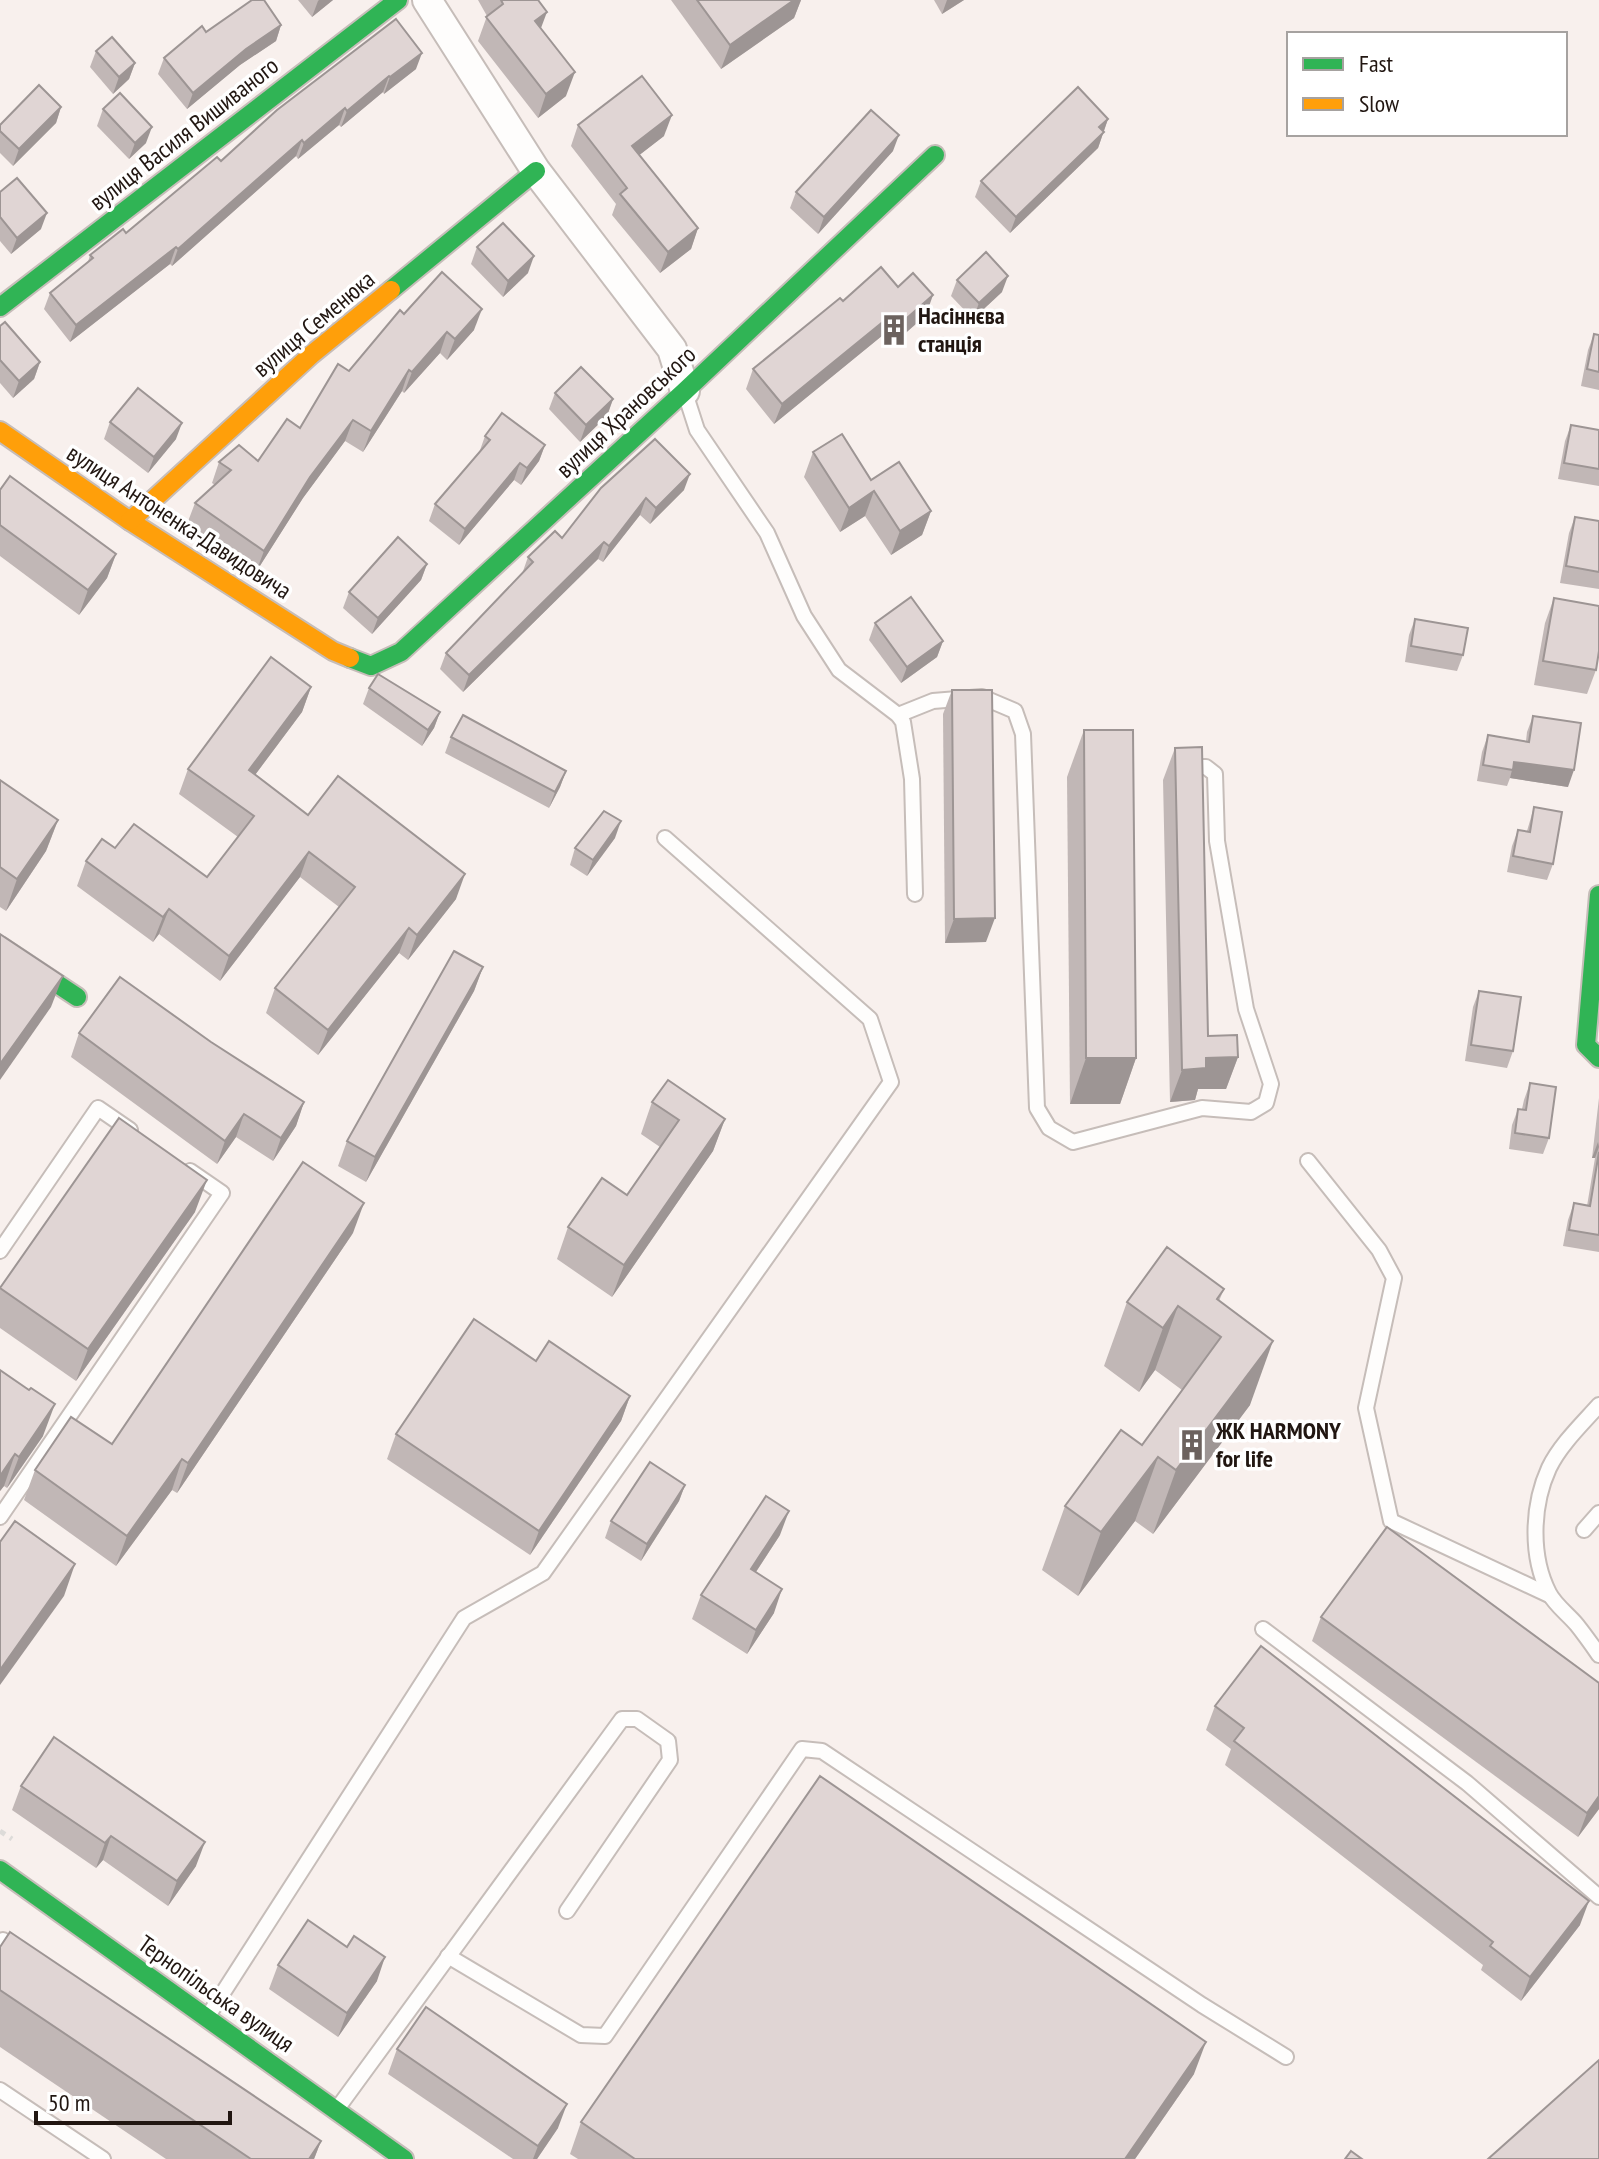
<svg xmlns="http://www.w3.org/2000/svg" width="1599" height="2159" viewBox="0 0 1599 2159" font-family="'PT Sans Narrow',sans-serif">
  <style>
    .lines { fill: none; stroke-linecap: round; stroke-linejoin: round }
    .lane-casing { stroke: #c6bdb9; stroke-width: 18 }
    .street-casing { stroke: #c6bdb9; stroke-width: 32 }
    .fast-casing { stroke: #c6bdb9; stroke-width: 22 }
    .slow-casing { stroke: #c6bdb9; stroke-width: 22 }
    .path { stroke: #dddbd9; stroke-width: 5; stroke-dasharray: 6 6; stroke-linecap: butt }
    .lane { stroke: #fefdfc; stroke-width: 14 }
    .street { stroke: #fefdfc; stroke-width: 28 }
    .fast { stroke: #30b455; stroke-width: 18 }
    .slow { stroke: #ff9f0a; stroke-width: 18 }
    .wall { fill: #c1b7b6 }
    .shaded-wall { fill: #9d9594 }
    .building { fill: #e0d5d4; stroke: #9d9594; stroke-width: 2 }
    .labels { text-anchor: middle; stroke-width: 7; stroke-linejoin: round; paint-order: stroke }
    .street-label { font-size: 24px; fill: #211611; stroke: #fff }
    .poi-label { font-size: 24px; font-weight: bold; fill: #211611; stroke: #fff; text-anchor: start }
  </style>
  <rect width="100%" height="100%" fill="#f8f0ed"/>
  <g class="lines">
    <defs>
      <g id="lane">
        <path d="M686 396 697 430 767 533 804 616 839 670 898 715 903 722 912 779 915 894"/>
        <path d="M898 715 933 701 982 697 1015 711 1023 734 1037 1108 1049 1128 1073 1142 1202 1108 1251 1112 1266 1103 1271 1084 1246 1009 1217 841 1215 774 1206 767H1186"/>
        <path d="M1308 1161 1379 1250 1394 1278 1366 1408 1391 1521 1549 1595"/>
        <path d="M0 1251 98 1108 130 1130"/>
        <path d="M1599 1405C1582 1424 1560 1445 1549 1468 1532 1505 1530 1556 1549 1593 1555 1605 1569 1615 1577 1625 1585 1635 1592 1645 1599 1655"/>
        <path d="M0 1517 222 1193 190 1171"/>
        <path d="M1584 1530 1599 1513"/>
        <path d="M1263 1629 1467 1783 1599 1897"/>
        <path d="M0 1943 3 1940"/>
        <path d="M448 1956 581 2035 605 2036 802 1749 822 1751 1202 2005 1286 2057"/>
        <path d="M208 2016 464 1618 543 1573 891 1082 870 1019 665 838"/>
        <path d="M0 2090 103 2159"/>
        <path d="M337 2109 622 1719H637L668 1741 670 1760 567 1911"/>
      </g>
      <path id="street" d="M427 0 536 171 672 349 685 391"/>
      <g id="fast">
        <path d="M391 290 536 171"/>
        <path d="M0 307 398 0"/>
        <path d="M350 658 371 666 401 652 685 391 935 155"/>
        <path d="M1599 895 1586 1045 1599 1058"/>
        <path d="M0 946 77 997"/>
        <path d="M0 1870 404 2159"/>
      </g>
      <g id="slow">
        <path d="M0 431 130 521 333 651 350 658"/>
        <path d="M130 521 311 355 391 290"/>
      </g>
    </defs>
    <use href="#lane" class="lane-casing"/>
    <use href="#street" class="street-casing"/>
    <use href="#fast" class="fast-casing"/>
    <use href="#slow" class="slow-casing"/>
    <path class="path" d="M0 1831 12 1839"/>
    <use href="#lane" class="lane"/>
    <use href="#street" class="street"/>
    <use href="#fast" class="fast"/>
    <use href="#slow" class="slow"/>
  </g>
  <g class="wall">
    <path d="M298 0H333L312 17Z"/>
    <path d="M478 0H538L541 29 566 96 538 118 478 41 487 16Z"/>
    <path d="M671 0H801L794 18 721 69Z"/>
    <path d="M934 0H964L942 14Z"/>
    <path d="M396 19 416 69 384 94 383 92 341 127 339 125 298 159 296 156 172 266 170 264 70 342 44 309 50 293 88 262 90 255 126 233 221 161Z"/>
    <path d="M281 25 276 41 240 65 187 109 158 74 164 58Z"/>
    <path d="M96 51 135 63 129 79 113 94 90 67Z"/>
    <path d="M61 107 56 123 13 166 0 153V125Z"/>
    <path d="M103 109 146 143 129 159 97 126Z"/>
    <path d="M1108 119 1098 148 1010 233 975 197 981 181Z"/>
    <path d="M578 125 664 136 639 155 698 228 691 249 660 273 612 215 616 204 571 146Z"/>
    <path d="M893 151 818 234 790 208 796 192Z"/>
    <path d="M0 192 41 229 11 254 0 241Z"/>
    <path d="M477 247 528 273 503 297 471 264Z"/>
    <path d="M957 280 1002 292 973 319 951 296Z"/>
    <path d="M843 301 926 315 892 345 883 335 774 424 746 389 753 369Z"/>
    <path d="M404 314 474 330 447 360 440 353 404 393 402 391 363 452 345 441 303 498 256 572 187 524 195 503 215 485 212 483 219 462 258 461 300 428 349 371Z"/>
    <path d="M0 326 40 362 34 379 13 398 0 383Z"/>
    <path d="M1594 334 1599 335V390L1581 386 1588 350Z"/>
    <path d="M555 393 613 399 607 416 580 442 549 409Z"/>
    <path d="M110 422 176 439 148 473 104 439Z"/>
    <path d="M1571 425 1599 430V486L1558 479 1565 441Z"/>
    <path d="M485 436 545 445 539 461 521 485 514 480 459 545 429 521 435 504 479 453Z"/>
    <path d="M813 452 931 511 922 535 891 555 865 516 840 532 804 477Z"/>
    <path d="M601 488 684 490 650 524 640 515 603 562 598 559 463 692 440 669 446 653 522 574 528 557 562 538Z"/>
    <path d="M0 490 116 554 107 578 79 615 0 556Z"/>
    <path d="M1575 517 1599 521V589L1560 583 1569 533Z"/>
    <path d="M427 564 421 580 372 634 343 608 349 592Z"/>
    <path d="M1554 598 1596 670 1587 694 1534 685 1545 623Z"/>
    <path d="M1415 619 1463 655 1457 671 1405 662 1409 635Z"/>
    <path d="M875 623 943 641 937 657 901 683 869 640Z"/>
    <path d="M311 687 302 712 255 775 308 815 456 899 408 960 399 953 318 1055 266 1013 275 988 339 907 300 877 220 981 159 934 153 942 77 886 86 861 115 848 207 877 238 837 179 794 188 769Z"/>
    <path d="M369 688 440 712 434 728 422 746 363 704Z"/>
    <path d="M952 690 986 942 945 943 943 714Z"/>
    <path d="M1533 716 1568 787 1510 778 1507 786 1477 781 1482 752 1488 735 1526 741 1527 732Z"/>
    <path d="M1084 730 1136 1058 1120 1104H1070L1067 777Z"/>
    <path d="M451 737 566 771 560 787 549 808 445 753Z"/>
    <path d="M1175 748 1208 1036 1238 1057 1226 1089H1198L1195 1100 1170 1102 1163 780Z"/>
    <path d="M0 780 58 820 46 851 6 911 0 907Z"/>
    <path d="M1534 807 1553 864 1547 880 1507 872 1512 846 1518 830 1527 831Z"/>
    <path d="M615 838 587 876 570 865 575 848Z"/>
    <path d="M483 967 474 991 366 1182 338 1166 347 1141Z"/>
    <path d="M1479 991 1513 1051 1507 1068 1465 1061 1473 1007Z"/>
    <path d="M79 1033 211 1042 304 1102 296 1126 273 1161 236 1137 217 1164 71 1057Z"/>
    <path d="M1530 1083 1549 1138 1543 1154 1509 1149 1512 1125 1518 1109H1522L1524 1100Z"/>
    <path d="M1599 1098V1252L1563 1246 1568 1220 1574 1203 1587 1206 1595 1158H1592Z"/>
    <path d="M652 1102 725 1119 713 1151 612 1297 557 1259 568 1227 627 1195 660 1147 641 1134Z"/>
    <path d="M195 1212 76 1381 0 1328V1288Z"/>
    <path d="M353 1233 177 1493 172 1490 116 1566 24 1500 35 1470 112 1444Z"/>
    <path d="M1224 1289 1219 1301 1250 1405 1153 1534 1135 1521 1078 1596 1042 1570 1065 1506 1142 1445 1182 1390 1155 1370 1139 1392 1104 1366 1127 1302Z"/>
    <path d="M536 1361 630 1396 621 1421 530 1555 387 1459 396 1434Z"/>
    <path d="M0 1370 43 1436 7 1488 4 1486 0 1491Z"/>
    <path d="M685 1485 679 1501 641 1561 605 1538 611 1521Z"/>
    <path d="M780 1535 756 1572 774 1613 747 1654 692 1619 701 1595Z"/>
    <path d="M1321 1617 1599 1683V1809L1578 1837 1312 1641Z"/>
    <path d="M1215 1706 1580 1925 1521 2001 1481 1970 1483 1965 1225 1765 1231 1749 1206 1730Z"/>
    <path d="M21 1786 196 1866 168 1906 103 1860 96 1868 12 1810Z"/>
    <path d="M0 1947 321 2141 314 2159H166L0 2047Z"/>
    <path d="M278 1965 377 1981 338 2037 269 1989Z"/>
    <path d="M397 2049 558 2128 537 2159H513L388 2074Z"/>
    <path d="M1194 2074 1135 2159H578L570 2154 581 2122Z"/>
  </g>
  <g class="shaded-wall">
    <path d="M319 0H333L312 17 318 1Z"/>
    <path d="M794 0H801L794 18 721 69 730 45Z"/>
    <path d="M947 0H964L942 14Z"/>
    <path d="M547 12 538 36 535 21Z"/>
    <path d="M281 25 276 41 240 65 187 109 193 93 246 49Z"/>
    <path d="M422 53 416 69 384 94 390 77Z"/>
    <path d="M135 63 129 79 113 94 119 77Z"/>
    <path d="M575 72 566 96 538 118 546 94Z"/>
    <path d="M389 76 383 92 341 127 347 111Z"/>
    <path d="M61 107 56 123 13 166 19 149Z"/>
    <path d="M345 108 339 125 298 159 304 143Z"/>
    <path d="M672 115 664 136 624 167 632 146Z"/>
    <path d="M1108 119 1098 148 1010 233 1016 217Z"/>
    <path d="M152 127 146 143 129 159 135 143Z"/>
    <path d="M899 135 893 151 818 234 824 217Z"/>
    <path d="M302 140 296 156 172 266 178 249Z"/>
    <path d="M47 213 41 229 11 254 17 238Z"/>
    <path d="M698 228 691 249 660 273 668 252Z"/>
    <path d="M176 247 170 264 70 342 76 325Z"/>
    <path d="M534 256 528 273 503 297 508 281Z"/>
    <path d="M1008 276 1002 292 973 319 979 303Z"/>
    <path d="M933 295 926 315 892 345 899 325Z"/>
    <path d="M482 309 474 330 447 360 455 339Z"/>
    <path d="M890 316 883 335 774 424 782 404Z"/>
    <path d="M447 332 440 353 404 393 412 372Z"/>
    <path d="M40 362 34 379 13 398 19 381Z"/>
    <path d="M409 370 402 391 363 452 371 431Z"/>
    <path d="M613 399 607 416 580 442 586 425Z"/>
    <path d="M353 420 345 441 303 498 256 572 264 551 310 477Z"/>
    <path d="M182 423 176 439 148 473 154 457Z"/>
    <path d="M545 445 539 461 521 485 527 468Z"/>
    <path d="M520 463 514 480 459 545 465 529Z"/>
    <path d="M690 474 684 490 650 524 656 508Z"/>
    <path d="M874 491 865 516 840 532 849 508Z"/>
    <path d="M646 498 640 515 603 562 609 546Z"/>
    <path d="M931 511 922 535 891 555 900 531Z"/>
    <path d="M604 542 598 559 463 692 469 675Z"/>
    <path d="M116 554 107 578 79 615 88 590Z"/>
    <path d="M427 564 421 580 372 634 378 618Z"/>
    <path d="M943 641 937 657 901 683 907 667Z"/>
    <path d="M311 687 302 712 240 795 249 770Z"/>
    <path d="M440 712 434 728 422 746 428 730Z"/>
    <path d="M1514 762 1574 770 1568 787 1510 778Z"/>
    <path d="M566 771 560 787 549 808 555 792Z"/>
    <path d="M58 820 46 851 6 911 17 879Z"/>
    <path d="M621 821 615 838 587 876 593 860Z"/>
    <path d="M309 852 300 877 220 981 229 956Z"/>
    <path d="M465 874 456 899 408 960 417 935Z"/>
    <path d="M169 909 159 934 153 942 163 917Z"/>
    <path d="M995 918 986 942 945 943 954 919Z"/>
    <path d="M409 928 399 953 318 1055 328 1030Z"/>
    <path d="M483 967 474 991 366 1182 375 1157Z"/>
    <path d="M63 976 51 1007 0 1080V1064Z"/>
    <path d="M1238 1057 1226 1089H1198L1195 1100 1170 1102 1182 1070 1206 1058Z"/>
    <path d="M1086 1058H1136L1120 1104H1070Z"/>
    <path d="M304 1102 296 1126 273 1161 281 1138Z"/>
    <path d="M244 1114 236 1137 217 1164 225 1141Z"/>
    <path d="M725 1119 713 1151 612 1297 624 1265Z"/>
    <path d="M1598 1142 1599 1147 1595 1158H1592Z"/>
    <path d="M207 1180 195 1212 76 1381 88 1349Z"/>
    <path d="M364 1203 353 1233 177 1493 188 1463Z"/>
    <path d="M1178 1306 1155 1370 1139 1392 1163 1328Z"/>
    <path d="M1273 1341 1250 1405 1153 1534 1176 1470Z"/>
    <path d="M630 1396 621 1421 530 1555 539 1531Z"/>
    <path d="M55 1404 43 1436 7 1488 19 1457Z"/>
    <path d="M15 1454 4 1486 0 1491V1476Z"/>
    <path d="M1158 1457 1135 1521 1078 1596 1101 1532Z"/>
    <path d="M182 1459 172 1490 116 1566 127 1536Z"/>
    <path d="M685 1485 679 1501 641 1561 647 1544Z"/>
    <path d="M789 1511 780 1535 742 1593 751 1569Z"/>
    <path d="M75 1564 64 1596 0 1685V1670Z"/>
    <path d="M782 1589 774 1613 747 1654 756 1630Z"/>
    <path d="M1599 1796V1809L1578 1837 1587 1813Z"/>
    <path d="M111 1836 103 1860 96 1868 105 1843Z"/>
    <path d="M205 1842 196 1866 168 1906 177 1881Z"/>
    <path d="M1589 1901 1580 1925 1521 2001 1530 1977Z"/>
    <path d="M385 1957 377 1981 338 2037 347 2013Z"/>
    <path d="M1206 2042 1194 2074 1135 2159H1125Z"/>
    <path d="M567 2104 558 2128 537 2159H533L538 2146Z"/>
    <path d="M321 2141 314 2159H309Z"/>
  </g>
  <g class="building">
    <path d="M252 0H264L281 25 246 49 193 93 164 58 202 26 206 32Z"/>
    <path d="M501 0H538L547 12 535 21 575 72 546 94 486 17 503 4Z"/>
    <path d="M697 0H794L730 45Z"/>
    <path d="M396 19 422 53 390 77 389 76 347 111 345 108 304 143 302 140 178 249 176 247 76 325 50 293 93 258 90 255 123 229 126 233 217 157 221 161 277 110Z"/>
    <path d="M112 37 135 63 119 77 96 51Z"/>
    <path d="M642 76 672 115 632 146 698 228 668 252 620 194 627 188 578 125Z"/>
    <path d="M39 85 61 107 19 149 0 131V125Z"/>
    <path d="M1078 87 1108 119 1099 127 1104 132 1016 217 981 181Z"/>
    <path d="M120 93 152 127 135 143 103 109Z"/>
    <path d="M871 110 899 135 824 217 796 192Z"/>
    <path d="M17 178 47 213 17 238 0 217V192Z"/>
    <path d="M503 223 534 256 508 281 477 247Z"/>
    <path d="M986 252 1008 276 979 303 957 280Z"/>
    <path d="M881 267 898 287 913 273 933 295 899 325 890 316 782 404 753 369 840 298 843 301Z"/>
    <path d="M442 272 482 309 455 339 447 332 412 372 409 370 371 431 353 420 310 477 264 551 195 503 231 470 219 462 239 445 258 461 287 419 300 428 338 364 349 371 400 310 404 314Z"/>
    <path d="M5 322 40 362 19 381 0 360V326Z"/>
    <path d="M1594 334 1599 335V372L1587 369Z"/>
    <path d="M581 367 613 399 586 425 555 393Z"/>
    <path d="M138 388 182 423 154 457 110 422Z"/>
    <path d="M502 413 545 445 527 468 520 463 465 529 435 504 490 440 485 436Z"/>
    <path d="M1571 425 1599 430V469L1564 463Z"/>
    <path d="M842 434 871 480 899 462 931 511 900 531 874 491 849 508 813 452Z"/>
    <path d="M655 439 690 474 656 508 646 498 609 546 604 542 469 675 446 653 533 562 528 557 555 531 562 538 601 488Z"/>
    <path d="M10 476 116 554 88 590 0 525V490Z"/>
    <path d="M1575 517 1599 521V572L1566 566Z"/>
    <path d="M398 537 427 564 378 618 349 592Z"/>
    <path d="M911 597 943 641 907 667 875 623Z"/>
    <path d="M1554 598 1599 606V651L1596 670 1543 661Z"/>
    <path d="M1415 619 1468 628 1463 655 1411 646Z"/>
    <path d="M271 657 311 687 249 770 308 815 338 776 465 874 417 935 409 928 328 1030 275 988 355 887 309 852 229 956 169 909 163 917 86 861 102 839 115 848 134 824 207 877 254 816 188 769Z"/>
    <path d="M378 674 440 712 428 730 369 688Z"/>
    <path d="M952 690H992L995 918 954 919Z"/>
    <path d="M463 715 566 771 555 792 451 737Z"/>
    <path d="M1533 716 1581 723 1574 770 1514 762 1513 770 1483 765 1488 735 1529 742Z"/>
    <path d="M1084 730H1133L1136 1058H1086Z"/>
    <path d="M1202 747 1208 1036 1237 1035 1238 1057 1206 1058V1068L1182 1070 1175 748Z"/>
    <path d="M0 780 58 820 17 879 0 867Z"/>
    <path d="M1534 807 1562 812 1553 864 1513 856 1518 830 1530 832Z"/>
    <path d="M604 811 621 821 593 860 575 848Z"/>
    <path d="M0 934 63 976 0 1064Z"/>
    <path d="M454 951 483 967 375 1157 347 1141Z"/>
    <path d="M120 977 211 1042 304 1102 281 1138 244 1114 225 1141 79 1033Z"/>
    <path d="M1479 991 1521 997 1513 1051 1471 1045Z"/>
    <path d="M668 1080 725 1119 624 1265 568 1227 602 1178 627 1195 679 1120 652 1102Z"/>
    <path d="M1530 1083 1556 1087 1549 1138 1515 1133 1518 1109 1526 1110Z"/>
    <path d="M119 1118 207 1180 88 1349 0 1288Z"/>
    <path d="M1599 1152V1235L1569 1230 1574 1203 1590 1206Z"/>
    <path d="M303 1162 364 1203 188 1463 182 1459 127 1536 35 1470 71 1417 112 1444Z"/>
    <path d="M1167 1247 1224 1289 1217 1299 1273 1341 1176 1470 1158 1457 1101 1532 1065 1506 1121 1430 1142 1445 1221 1337 1178 1306 1163 1328 1127 1302Z"/>
    <path d="M474 1319 536 1361 549 1341 630 1396 539 1531 396 1434Z"/>
    <path d="M0 1370 29 1390 31 1388 55 1404 19 1457 15 1454 0 1476Z"/>
    <path d="M650 1462 685 1485 647 1544 611 1521Z"/>
    <path d="M766 1496 789 1511 751 1569 782 1589 756 1630 701 1595Z"/>
    <path d="M15 1521 75 1564 0 1670V1542Z"/>
    <path d="M1387 1527 1599 1683V1796L1587 1813 1321 1617Z"/>
    <path d="M1261 1646 1589 1901 1530 1977 1490 1946 1493 1942 1234 1741 1244 1728 1215 1706Z"/>
    <path d="M54 1737 205 1842 177 1881 111 1836 105 1843 21 1786Z"/>
    <path d="M820 1776 1206 2042 1125 2159H635L581 2122Z"/>
    <path d="M308 1920 347 1947 354 1936 385 1957 347 2013 278 1965Z"/>
    <path d="M10 1932 321 2141 309 2159H251L0 1990V1947Z"/>
    <path d="M426 2007 567 2104 538 2146 397 2049Z"/>
    <path d="M1599 2060V2159H1488Z"/>
    <path d="M1351 2151 1362 2159H1345Z"/>
  </g>
  <defs>
    <symbol id="building-bare" viewBox="-9 -9 18 18"><path d="M-4-6H4V6H1V3H-1V6H-4ZM-2.5-4.3h1.7v1.8h-1.7ZM.8-4.3h1.7v1.8H.8ZM-2.5-1h1.7V.8h-1.7ZM.8-1h1.7V.8H.8Z" fill="#6c625e" stroke="#fff" stroke-width="2.5" paint-order="stroke"/></symbol>
  </defs>
  <g fill-rule="evenodd">
    <use href="#building-bare" x="872" y="308" width="44" height="44"/>
    <use href="#building-bare" x="1170" y="1423" width="44" height="44"/>
  </g>
  <g class="labels">
    <g class="street-label">
      <text transform="translate(184 134) rotate(-38)" y="8">вулиця Василя Вишиваного</text>
      <text transform="translate(314 324) rotate(-40)" y="8">вулиця Семенюка</text>
      <text transform="translate(626 412) rotate(-43)" y="8">вулиця Храновського</text>
      <text transform="translate(179 522) rotate(33)" y="8">вулиця Антоненка-Давидовича</text>
      <text transform="translate(216 1994) rotate(35)" y="8">Тернопільська вулиця</text>
    </g>
    <g class="poi-label">
      <text x="918" y="324">Насіннєва<tspan x="918" dy="28">станція</tspan></text>
      <text x="1216" y="1439">ЖК HARMONY<tspan x="1216" dy="28">for life</tspan></text>
    </g>
  </g>
  <rect x="1287" y="32" width="280" height="104" fill="#ffffff" stroke="#a6a2a0" stroke-width="2"/>
  <rect x="1303" y="58" width="40" height="12" fill="#30b455" stroke="#a6a2a0" stroke-width="2"/>
  <text x="1359" y="72" font-size="24" fill="#211611">Fast</text>
  <rect x="1303" y="98" width="40" height="12" fill="#ff9f0a" stroke="#a6a2a0" stroke-width="2"/>
  <text x="1359" y="112" font-size="24" fill="#211611">Slow</text>
  <path d="M36 2111v12h194v-12" fill="none" stroke="#211611" stroke-width="4"/>
  <text x="48" y="2111" font-size="24" fill="#211611" stroke="#ffffff" stroke-width="6" paint-order="stroke">50 m</text>
</svg>
